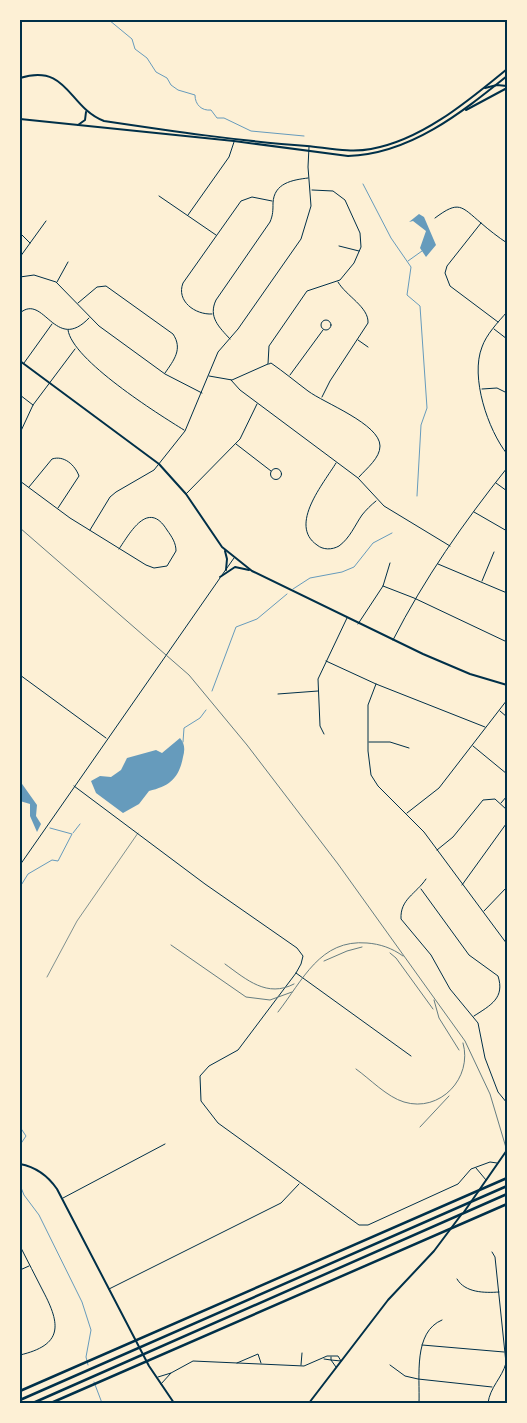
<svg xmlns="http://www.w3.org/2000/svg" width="527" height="1423" viewBox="0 0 527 1423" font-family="Raleway,sans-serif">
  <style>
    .water { fill: #669bbc }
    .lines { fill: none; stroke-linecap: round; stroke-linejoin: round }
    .stream { stroke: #669bbc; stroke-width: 1 }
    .service { stroke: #003049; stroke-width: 0.5 }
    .minor { stroke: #003049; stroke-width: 1 }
    .tertiary { stroke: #003049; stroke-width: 2 }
    .secondary { stroke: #003049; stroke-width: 2 }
    .motorway { stroke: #003049; stroke-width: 2.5 }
    .rail { stroke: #657d81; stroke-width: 1 }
    .neatline { fill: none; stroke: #003049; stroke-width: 2 }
  </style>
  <rect width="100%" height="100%" fill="#fdf0d5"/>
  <g class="water">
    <path d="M419 214 424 217 436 245 426 257 420 248 426 231 413 221 409 222Z"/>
    <path d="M180 738C185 744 185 750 183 757 179 778 170 786 149 791L139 804 123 813 96 793 91 781 100 776 111 777 121 770 127 758 156 750 162 753Z"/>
    <path d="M20 781 37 805 36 816 41 824 37 832 30 816V804L20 801Z"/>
  </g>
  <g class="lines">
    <g class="stream">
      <path d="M109 20 132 39 135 49 147 58 156 72 167 78 171 85 178 90 195 95C195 105 202 111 211 110L217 118H224L251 131 304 136"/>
      <path d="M363 184 391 238 411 267 407 295 420 306 427 408 421 425 417 496"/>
      <path d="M408 261 422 251"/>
      <path d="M293 589 310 578 342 572 354 567 373 543 392 533"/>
      <path d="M212 691 236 627 257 619 287 594"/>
      <path d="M183 742 184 728 200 718 206 710"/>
      <path d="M73 833 80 824"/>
      <path d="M20 887 28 874 52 860 58 861 72 834 50 828"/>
      <path d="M20 1127 26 1136 20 1145"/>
      <path d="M20 1185 24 1195 39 1215 82 1302 91 1330 86 1357 88 1365"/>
      <path d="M94 1382 102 1403"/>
    </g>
    <path class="service" d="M47 977 77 921 138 833"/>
    <g class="minor">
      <path d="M159 196 216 235"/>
      <path d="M188 215 229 157 234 142"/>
      <path d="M435 218C459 200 461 206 481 223 489 230 498 237 507 243"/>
      <path d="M481 223 447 266 445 273 450 286 498 322"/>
      <path d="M20 233 30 243"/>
      <path d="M339 246 359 251"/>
      <path d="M20 257 46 221"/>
      <path d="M20 277 34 275 56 282 99 326 165 374 202 393"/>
      <path d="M57 282 68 262"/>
      <path d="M78 303 97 287 106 286 173 334C183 349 174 360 165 373"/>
      <path d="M507 312C498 322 486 335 482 347 470 377 488 430 507 454"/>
      <path d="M20 313C44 292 55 354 89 318"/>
      <path d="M212 314C195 315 176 301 183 283L241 201 252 197 272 201"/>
      <circle cx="326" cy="325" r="5"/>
      <path d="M494 329 507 339"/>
      <path d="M68 330C72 360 158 414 184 430"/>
      <path d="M230 339C219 327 208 317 216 300L270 222C273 215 273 210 273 203 274 183 292 180 308 178"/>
      <path d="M358 340 368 347"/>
      <path d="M24 363 52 324"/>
      <path d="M268 364 269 346 307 291 340 280 354 263 361 247 360 233 345 200 333 191 312 190"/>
      <path d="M269 364 271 363C284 372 296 382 308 391 324 403 380 424 380 446 380 458 367 468 359 477"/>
      <path d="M290 375 323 330"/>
      <path d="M209 376 232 380 268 364"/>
      <path d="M231 380 240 390 358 478 384 506 450 546"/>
      <path d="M482 389 497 388 507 393"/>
      <path d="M20 395 33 405"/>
      <path d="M322 397 330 381 368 323C369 307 346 296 338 282"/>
      <path d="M20 433 33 405 75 349"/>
      <path d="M236 444 271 471"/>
      <path d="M336 463C324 483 288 525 317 545 323 550 332 550 339 546 350 538 355 525 362 515 366 510 371 505 376 501"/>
      <circle cx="276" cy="474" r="5.5"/>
      <path d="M20 481 70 518 146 565 154 568 167 566 176 551C176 543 172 537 167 530 148 499 130 533 119 549"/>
      <path d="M496 483 507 491"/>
      <path d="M29 487 52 459C64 455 75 465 79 476L58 508"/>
      <path d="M186 494 240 439 257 404"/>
      <path d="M474 512 507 531"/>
      <path d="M90 530 110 497 116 492 154 470 185 431 218 352 238 329 301 239 311 206 308 167 309 147"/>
      <path d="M438 564 507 593"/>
      <path d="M222 575 234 558"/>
      <path d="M482 581 494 552"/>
      <path d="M383 586 414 598 507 642"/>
      <path d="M358 624 383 586 390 563"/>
      <path d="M393 640C424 579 464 522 507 468"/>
      <path d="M326 661 376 684 485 727"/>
      <path d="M20 675 106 738"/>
      <path d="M376 684 368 705V751L371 775 378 786 424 832 507 944"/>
      <path d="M278 694 318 691"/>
      <path d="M500 711 507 717"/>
      <path d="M324 734 320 726 318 679 347 618"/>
      <path d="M369 742H390L409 748"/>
      <path d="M473 746 507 774"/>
      <path d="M74 786 205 884 297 948 303 956 301 964 296 973 238 1050 209 1066 200 1076 201 1101 218 1123 359 1225H368L458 1184 471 1169 490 1162 497 1163"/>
      <path d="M501 803 507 796"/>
      <path d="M407 813 439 788 507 700"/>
      <path d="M437 850 453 837 483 800 495 799 507 810V813"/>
      <path d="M20 865 220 578"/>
      <path d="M426 879C416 894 400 899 401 919L431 955 450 989 478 1023 485 1058 498 1092 507 1103"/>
      <path d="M462 885 506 824 507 818"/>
      <path d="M421 889 469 955 498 976C505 998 491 1005 474 1016"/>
      <path d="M484 911 507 887"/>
      <path d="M296 973 411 1056"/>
      <path d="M476 1168 486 1180"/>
      <path d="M63 1198 165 1144"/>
      <path d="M20 1246C28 1261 35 1276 43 1291 61 1325 63 1345 20 1355"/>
      <path d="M20 1270 29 1266"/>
      <path d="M457 1279C465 1293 485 1293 499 1292"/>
      <path d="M109 1289 281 1203 299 1184"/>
      <path d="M422 1345 504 1352"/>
      <path d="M331 1357V1360L341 1361"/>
      <path d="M324 1359 331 1360 336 1367"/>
      <path d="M237 1363 258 1354 261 1363"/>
      <path d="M301 1365 302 1353"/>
      <path d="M390 1365 405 1376 418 1379 492 1387"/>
      <path d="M171 1373 193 1361 304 1366 327 1356H338L341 1361"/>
      <path d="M158 1377 171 1373 161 1384"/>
      <path d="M419 1403C420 1376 413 1332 442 1320"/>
      <path d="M488 1403C490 1387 502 1378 506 1363L495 1257 492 1252"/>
    </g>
    <g class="tertiary">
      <path d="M20 361 159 464 186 494 222 547 252 571 423 654 470 674 507 685"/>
      <path d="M225 551 227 559 226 570"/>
      <path d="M220 577 235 567 249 570"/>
      <path d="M20 1164C36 1167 48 1176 57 1189L149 1366 174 1403"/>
    </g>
    <g class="secondary">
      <path d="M20 78C68 63 68 107 104 121 171 131 239 141 307 146 328 148 350 153 371 149 422 140 468 101 507 69"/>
      <path d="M485 88 497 85 507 86"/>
      <path d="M466 110 507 88"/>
      <path d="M20 119 234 141 348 156C410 154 461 113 507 76"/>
      <path d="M78 125 85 120 86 112"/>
      <path d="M464 1212 507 1150"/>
      <path d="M309 1403 388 1300 434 1251 461 1215"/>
    </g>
    <g class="motorway">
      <path d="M20 1391 507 1178"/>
      <path d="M20 1400 507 1186"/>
      <path d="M33 1403 507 1194"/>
      <path d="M51 1403 507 1204"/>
    </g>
    <g class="rail">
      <path d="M20 528 189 675 247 745 338 864 465 1041 490 1094 507 1151"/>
      <path d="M171 945 246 997 270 1000 292 992"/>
      <path d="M390 953 396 958 433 1009"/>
      <path d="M324 961 347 951 362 947"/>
      <path d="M225 964C247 980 267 998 294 984"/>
      <path d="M434 1000 439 1018 459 1050"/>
      <path d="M278 1012C303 980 320 939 367 943 380 944 392 948 403 956"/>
      <path d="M356 1069C370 1079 387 1097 404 1102 440 1113 473 1078 463 1043"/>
      <path d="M420 1127 449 1096"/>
    </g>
  </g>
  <rect width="527" height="1423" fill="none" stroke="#fdf0d5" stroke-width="42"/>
  <rect x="21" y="21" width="485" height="1381" class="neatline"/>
</svg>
